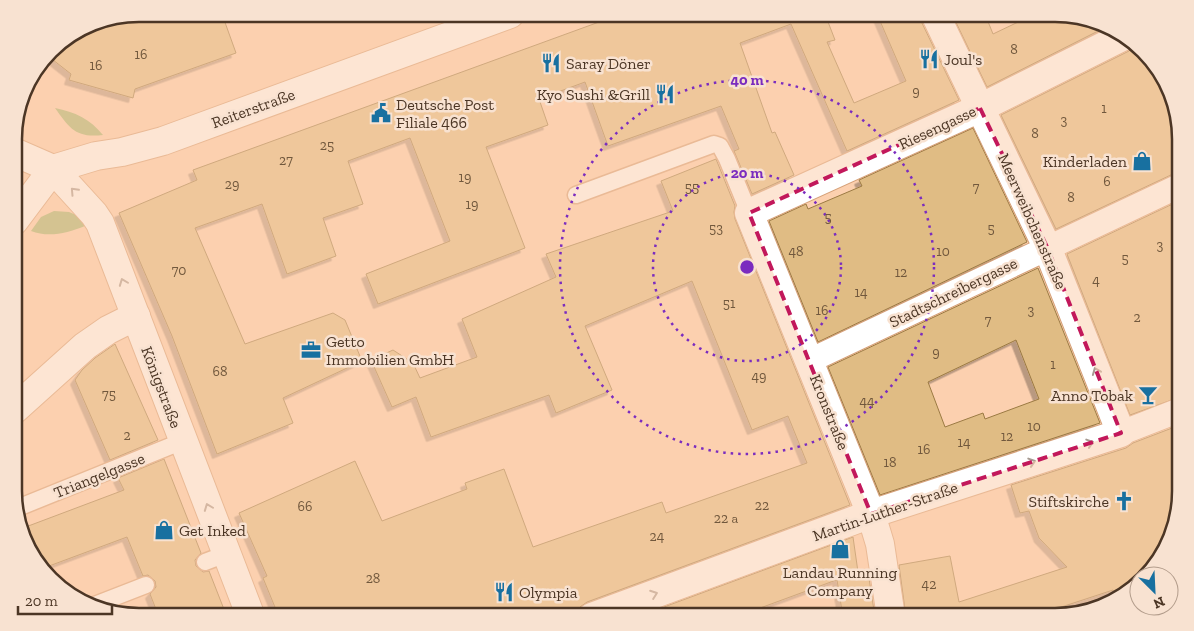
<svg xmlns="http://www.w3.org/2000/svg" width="1194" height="631" viewBox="0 0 1194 631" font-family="'Zilla Slab',serif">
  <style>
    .green { fill: #a4b36d }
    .building { fill: #e0bc84; stroke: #9b7a43; fill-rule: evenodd; filter: url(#shadow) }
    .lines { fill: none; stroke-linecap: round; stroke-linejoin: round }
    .service-casing { stroke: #d5a078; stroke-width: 19 }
    .pedestrian-casing { stroke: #d5a078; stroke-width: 26 }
    .minor-casing { stroke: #d5a078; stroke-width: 30 }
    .path { stroke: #c49f83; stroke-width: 3; stroke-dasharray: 4 2.5; stroke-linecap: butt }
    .service { stroke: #fff; stroke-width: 16 }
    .pedestrian { stroke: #fff; stroke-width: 24 }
    .minor { stroke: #fff; stroke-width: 28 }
    .oneway { stroke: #a69a92 }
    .marked { fill: none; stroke: #c2185b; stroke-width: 4; stroke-dasharray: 10 6; stroke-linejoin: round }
    .ring { fill: none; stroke: #7b2cbf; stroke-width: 2.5; stroke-dasharray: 2.5 5 }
    .labels { text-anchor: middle; stroke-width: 5; stroke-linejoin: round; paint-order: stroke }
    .number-label { font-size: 14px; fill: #71583d }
    .poi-label { font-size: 16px; fill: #4c3625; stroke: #f8e2d1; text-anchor: start }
    .street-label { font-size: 16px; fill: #4c3625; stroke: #f8e2d1 }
    .rim { fill: none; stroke: #4c3625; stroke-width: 2.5 }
    .centre { fill: #7b2cbf; stroke: #f8e2d1; stroke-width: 2.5 }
    .ring-label { font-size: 15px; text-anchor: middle; font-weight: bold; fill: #7b2cbf; stroke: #f8e2d1; stroke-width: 5; stroke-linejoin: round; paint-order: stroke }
  </style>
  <defs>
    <filter id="shadow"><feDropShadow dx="-4.5" dy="4.5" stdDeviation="0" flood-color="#0004"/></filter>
  </defs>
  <rect width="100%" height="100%" fill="#fcd0af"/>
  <g class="green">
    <path d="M55 108C75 112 90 119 103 135 76 138 70 129 55 108Z"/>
    <path d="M54 211 69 212 81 217 85 226C67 233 49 238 31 231L41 217Z"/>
  </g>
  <g class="building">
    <path d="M140 14H222L236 53 135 89 133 98 69 80 71 74 48 56 56 45 92 23Z"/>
    <path d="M621 14H825L835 40 827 42 854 103 906 81 877 14H920L921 21 959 100 847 151 791 24 740 43 772 133 775 132 794 175 752 194 734 151 739 149 721 106 608 146 585 82 539 99 548 125 486 147 525 248 378 304 366 274 450 241 410 138 348 161 363 204 323 218 336 256 287 274 262 204 195 228 245 344 333 313 345 320 362 361 283 398 293 423 217 454 172 336 119 213 197 180 193 170Z"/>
    <path d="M952 14H985L993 34 1035 14H1054L1108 26 987 87Z"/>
    <path d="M1133 47 1159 69 1179 124V172L1173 174 1056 229 1001 115 1129 51Z"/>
    <path d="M973 128 1027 242 818 342 769 221 806 204 808 209 862 186 859 180Z"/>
    <path d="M716 159 735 206 734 212 735 219 850 505 587 602 580 607 577 617H553L552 608 527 617H279L263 578 267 576 239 513 355 461 382 521 467 489 465 483 504 469 533 547 662 502 666 513 807 463 788 416 752 430 692 281 585 326 612 390 556 413 549 395 431 437 416 397 392 407 371 360 393 350 413 363 420 378 477 357 462 319 556 277 546 254 673 211 661 181Z"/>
    <path d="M1179 201 1180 397 1130 415 1067 254Z"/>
    <path d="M1038 268 1100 423 880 495 828 367ZM1016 340 1039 399 985 419 983 413 945 427 928 382Z"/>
    <path d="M115 344 158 440 110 460 75 380 82 370 95 358Z"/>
    <path d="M1180 425V492L1167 547 1142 576H1139V579L1124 596 1116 599 1113 590 1031 617H906L899 565 950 556 959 602 1067 567 1039 538 1029 511 1020 513 1011 485 1126 448 1133 443Z"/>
    <path d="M164 459 201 553 195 560 196 566 203 572 209 571 227 617H159L150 594 156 587 155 581 148 575 143 576 127 537 41 569 23 528 124 490 118 478Z"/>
    <path d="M853 537 858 572 752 611 754 617H637Z"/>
    <path d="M868 572 875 617H843L837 580Z"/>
  </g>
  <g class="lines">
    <defs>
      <g id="service">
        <path d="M576 195 714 144 720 146 727 159 749 213"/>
        <path d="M15 509 183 441"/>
        <path d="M205 562 226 554"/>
        <path d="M92 606 146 585"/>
      </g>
      <g id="pedestrian">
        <path d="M809 361 1179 186"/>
        <path d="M1121 433 1180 410"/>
      </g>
      <g id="minor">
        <path d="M14 152 53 169 94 214 100 223 251 617"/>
        <path d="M14 221 53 169 96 156 122 152 163 141 510 14"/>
        <path d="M15 409 85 346 108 330 136 316"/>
        <path d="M592 617 871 514 1121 433 1047 247 935 14"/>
        <path d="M891 617 880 544 871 514 749 213 980 108 1122 37"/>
      </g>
    </defs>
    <use href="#service" class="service-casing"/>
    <use href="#pedestrian" class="pedestrian-casing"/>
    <use href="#minor" class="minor-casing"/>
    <path class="path" d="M1058 617 1116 598"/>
    <use href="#service" class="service"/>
    <use href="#pedestrian" class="pedestrian"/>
    <use href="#minor" class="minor"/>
  </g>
  <defs><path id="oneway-chevron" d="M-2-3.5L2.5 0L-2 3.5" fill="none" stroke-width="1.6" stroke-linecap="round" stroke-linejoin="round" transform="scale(1.25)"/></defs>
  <g class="oneway">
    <use href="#oneway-chevron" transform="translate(74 191) rotate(-133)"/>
    <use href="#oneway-chevron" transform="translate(123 282) rotate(-111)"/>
    <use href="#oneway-chevron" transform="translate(1096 371) rotate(-112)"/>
    <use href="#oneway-chevron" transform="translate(1090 443) rotate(-18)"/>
    <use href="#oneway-chevron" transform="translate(1032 462) rotate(-18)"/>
    <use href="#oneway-chevron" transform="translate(208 507) rotate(-111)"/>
    <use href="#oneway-chevron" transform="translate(654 594) rotate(-20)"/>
  </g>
  <path d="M0 0H1194V631H0ZM980 108 1047 247 1121 433 871 514 749 213Z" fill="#fcd0af" fill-opacity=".55" fill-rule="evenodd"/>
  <path class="marked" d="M980 108 1047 247 1121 433 871 514 749 213Z"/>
  <g class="ring">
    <circle cx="747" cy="267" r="94"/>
    <circle cx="747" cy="267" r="187"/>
  </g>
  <defs>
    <symbol id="restaurant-bare" viewBox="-9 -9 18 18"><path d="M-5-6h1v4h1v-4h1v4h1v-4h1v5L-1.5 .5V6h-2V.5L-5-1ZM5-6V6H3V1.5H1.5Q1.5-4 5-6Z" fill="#1870a0" stroke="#f8e2d1" stroke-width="2.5" paint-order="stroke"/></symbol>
    <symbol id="civic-bare" viewBox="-9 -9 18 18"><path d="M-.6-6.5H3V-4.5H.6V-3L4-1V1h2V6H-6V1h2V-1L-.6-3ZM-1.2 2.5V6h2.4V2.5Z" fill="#1870a0" stroke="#f8e2d1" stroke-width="2.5" paint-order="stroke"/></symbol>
    <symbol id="shop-bare" viewBox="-9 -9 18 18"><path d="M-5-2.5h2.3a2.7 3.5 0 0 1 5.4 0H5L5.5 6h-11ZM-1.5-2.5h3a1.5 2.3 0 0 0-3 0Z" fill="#1870a0" stroke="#f8e2d1" stroke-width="2.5" paint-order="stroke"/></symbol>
    <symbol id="office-bare" viewBox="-9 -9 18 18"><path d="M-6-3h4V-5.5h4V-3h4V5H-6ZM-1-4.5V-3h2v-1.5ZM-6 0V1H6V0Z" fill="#1870a0" stroke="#f8e2d1" stroke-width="2.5" paint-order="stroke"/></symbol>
    <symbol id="bar-bare" viewBox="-9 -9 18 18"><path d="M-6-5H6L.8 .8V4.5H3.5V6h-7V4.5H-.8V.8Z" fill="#1870a0" stroke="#f8e2d1" stroke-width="2.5" paint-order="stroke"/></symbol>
    <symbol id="church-bare" viewBox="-9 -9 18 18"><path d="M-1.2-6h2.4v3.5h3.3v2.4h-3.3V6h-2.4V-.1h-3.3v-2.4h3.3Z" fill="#1870a0" stroke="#f8e2d1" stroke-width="2.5" paint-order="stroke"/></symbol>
  </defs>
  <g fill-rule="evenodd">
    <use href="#restaurant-bare" x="915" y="45" width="28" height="28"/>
    <use href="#restaurant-bare" x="537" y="49" width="28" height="28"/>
    <use href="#restaurant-bare" x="651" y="80" width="28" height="28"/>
    <use href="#civic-bare" x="367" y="99" width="28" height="28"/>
    <use href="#shop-bare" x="1128" y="147" width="28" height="28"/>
    <use href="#office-bare" x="297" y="336" width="28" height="28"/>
    <use href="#bar-bare" x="1134" y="381" width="28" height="28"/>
    <use href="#church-bare" x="1110" y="487" width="28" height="28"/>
    <use href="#shop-bare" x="150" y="516" width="28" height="28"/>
    <use href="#shop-bare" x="826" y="535" width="28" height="28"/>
    <use href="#restaurant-bare" x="490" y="578" width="28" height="28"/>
  </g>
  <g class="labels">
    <g class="number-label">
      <text x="1014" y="54">8</text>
      <text x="141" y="59">16</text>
      <text x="96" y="70">16</text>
      <text x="916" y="96">9</text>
      <text x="1104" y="113">1</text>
      <text x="1064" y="125">3</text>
      <text x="1035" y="138">8</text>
      <text x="327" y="150">25</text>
      <text x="286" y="165">27</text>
      <text x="465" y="182">19</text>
      <text x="1107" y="186">6</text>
      <text x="232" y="189">29</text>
      <text x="692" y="192">55</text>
      <text x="976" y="192">7</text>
      <text x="1071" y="202">8</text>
      <text x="472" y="209">19</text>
      <text x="828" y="222">5</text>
      <text x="716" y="233">53</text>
      <text x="991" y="233">5</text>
      <text x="1160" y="250">3</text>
      <text x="796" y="256">48</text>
      <text x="943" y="256">10</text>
      <text x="1125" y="263">5</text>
      <text x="179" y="275">70</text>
      <text x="901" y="277">12</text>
      <text x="1096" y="285">4</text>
      <text x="861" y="297">14</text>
      <text x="729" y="308">51</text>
      <text x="822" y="315">16</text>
      <text x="1031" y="315">3</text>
      <text x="1137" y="322">2</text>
      <text x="988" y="325">7</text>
      <text x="936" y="357">9</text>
      <text x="1053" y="369">1</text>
      <text x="220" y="376">68</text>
      <text x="759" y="381">49</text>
      <text x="109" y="399">75</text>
      <text x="867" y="406">44</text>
      <text x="1034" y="431">10</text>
      <text x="127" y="440">2</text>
      <text x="1007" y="441">12</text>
      <text x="964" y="447">14</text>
      <text x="924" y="454">16</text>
      <text x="890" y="467">18</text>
      <text x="762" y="510">22</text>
      <text x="305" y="511">66</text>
      <text x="726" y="523">22 a</text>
      <text x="657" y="541">24</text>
      <text x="373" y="583">28</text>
      <text x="929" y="589">42</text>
    </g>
    <g class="poi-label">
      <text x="944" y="65">Joul's</text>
      <text x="566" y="69">Saray Döner</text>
      <text x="650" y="100" text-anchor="end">Kyo Sushi &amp;Grill</text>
      <text x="396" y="110">Deutsche Post<tspan x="396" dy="18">Filiale 466</tspan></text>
      <text x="1127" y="167" text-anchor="end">Kinderladen</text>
      <text x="326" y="347">Getto<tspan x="326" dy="18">Immobilien GmbH</tspan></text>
      <text x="1133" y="401" text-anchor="end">Anno Tobak</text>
      <text x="1109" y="507" text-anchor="end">Stiftskirche</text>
      <text x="179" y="536">Get Inked</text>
      <text x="840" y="578" text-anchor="middle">Landau Running<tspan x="840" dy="18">Company</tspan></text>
      <text x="519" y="598">Olympia</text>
    </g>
    <g class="street-label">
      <text transform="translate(253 108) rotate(-20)" y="6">Reiterstraße</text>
      <text transform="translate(937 127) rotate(-25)" y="6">Riesengasse</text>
      <text transform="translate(1033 221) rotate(66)" y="6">Meerweibchenstraße</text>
      <text transform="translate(953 292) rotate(-26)" y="6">Stadtschreibergasse</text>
      <text transform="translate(162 387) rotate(69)" y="6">Königstraße</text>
      <text transform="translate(830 412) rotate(68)" y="6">Kronstraße</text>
      <text transform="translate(99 475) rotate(-22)" y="6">Triangelgasse</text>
      <text transform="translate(885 511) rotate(-19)" y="6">Martin-Luther-Straße</text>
    </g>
  </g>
  <path d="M0 0H1194V631H0ZM139 22H1055A117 117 0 0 1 1172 139V491A117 117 0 0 1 1055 608H139A117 117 0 0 1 22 491V139A117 117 0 0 1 139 22Z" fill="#f8e2d1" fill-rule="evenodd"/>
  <path class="rim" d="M139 22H1055A117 117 0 0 1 1172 139V491A117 117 0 0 1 1055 608H139A117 117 0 0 1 22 491V139A117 117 0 0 1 139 22Z"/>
  <circle cx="747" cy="267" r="8" class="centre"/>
  <g class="ring-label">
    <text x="747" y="85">40 m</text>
    <text x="747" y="178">20 m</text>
  </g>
  <g transform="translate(1154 591) rotate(156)"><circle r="24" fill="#f8e2d1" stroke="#b39d8c"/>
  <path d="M0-4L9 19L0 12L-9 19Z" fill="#1870a0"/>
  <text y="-8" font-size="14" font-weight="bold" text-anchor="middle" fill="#4c3625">N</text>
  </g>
  <path d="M18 606v8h94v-8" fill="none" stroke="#4c3625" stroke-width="2.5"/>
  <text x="25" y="606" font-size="15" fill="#4c3625" stroke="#f8e2d1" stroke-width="4" paint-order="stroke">20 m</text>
</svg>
